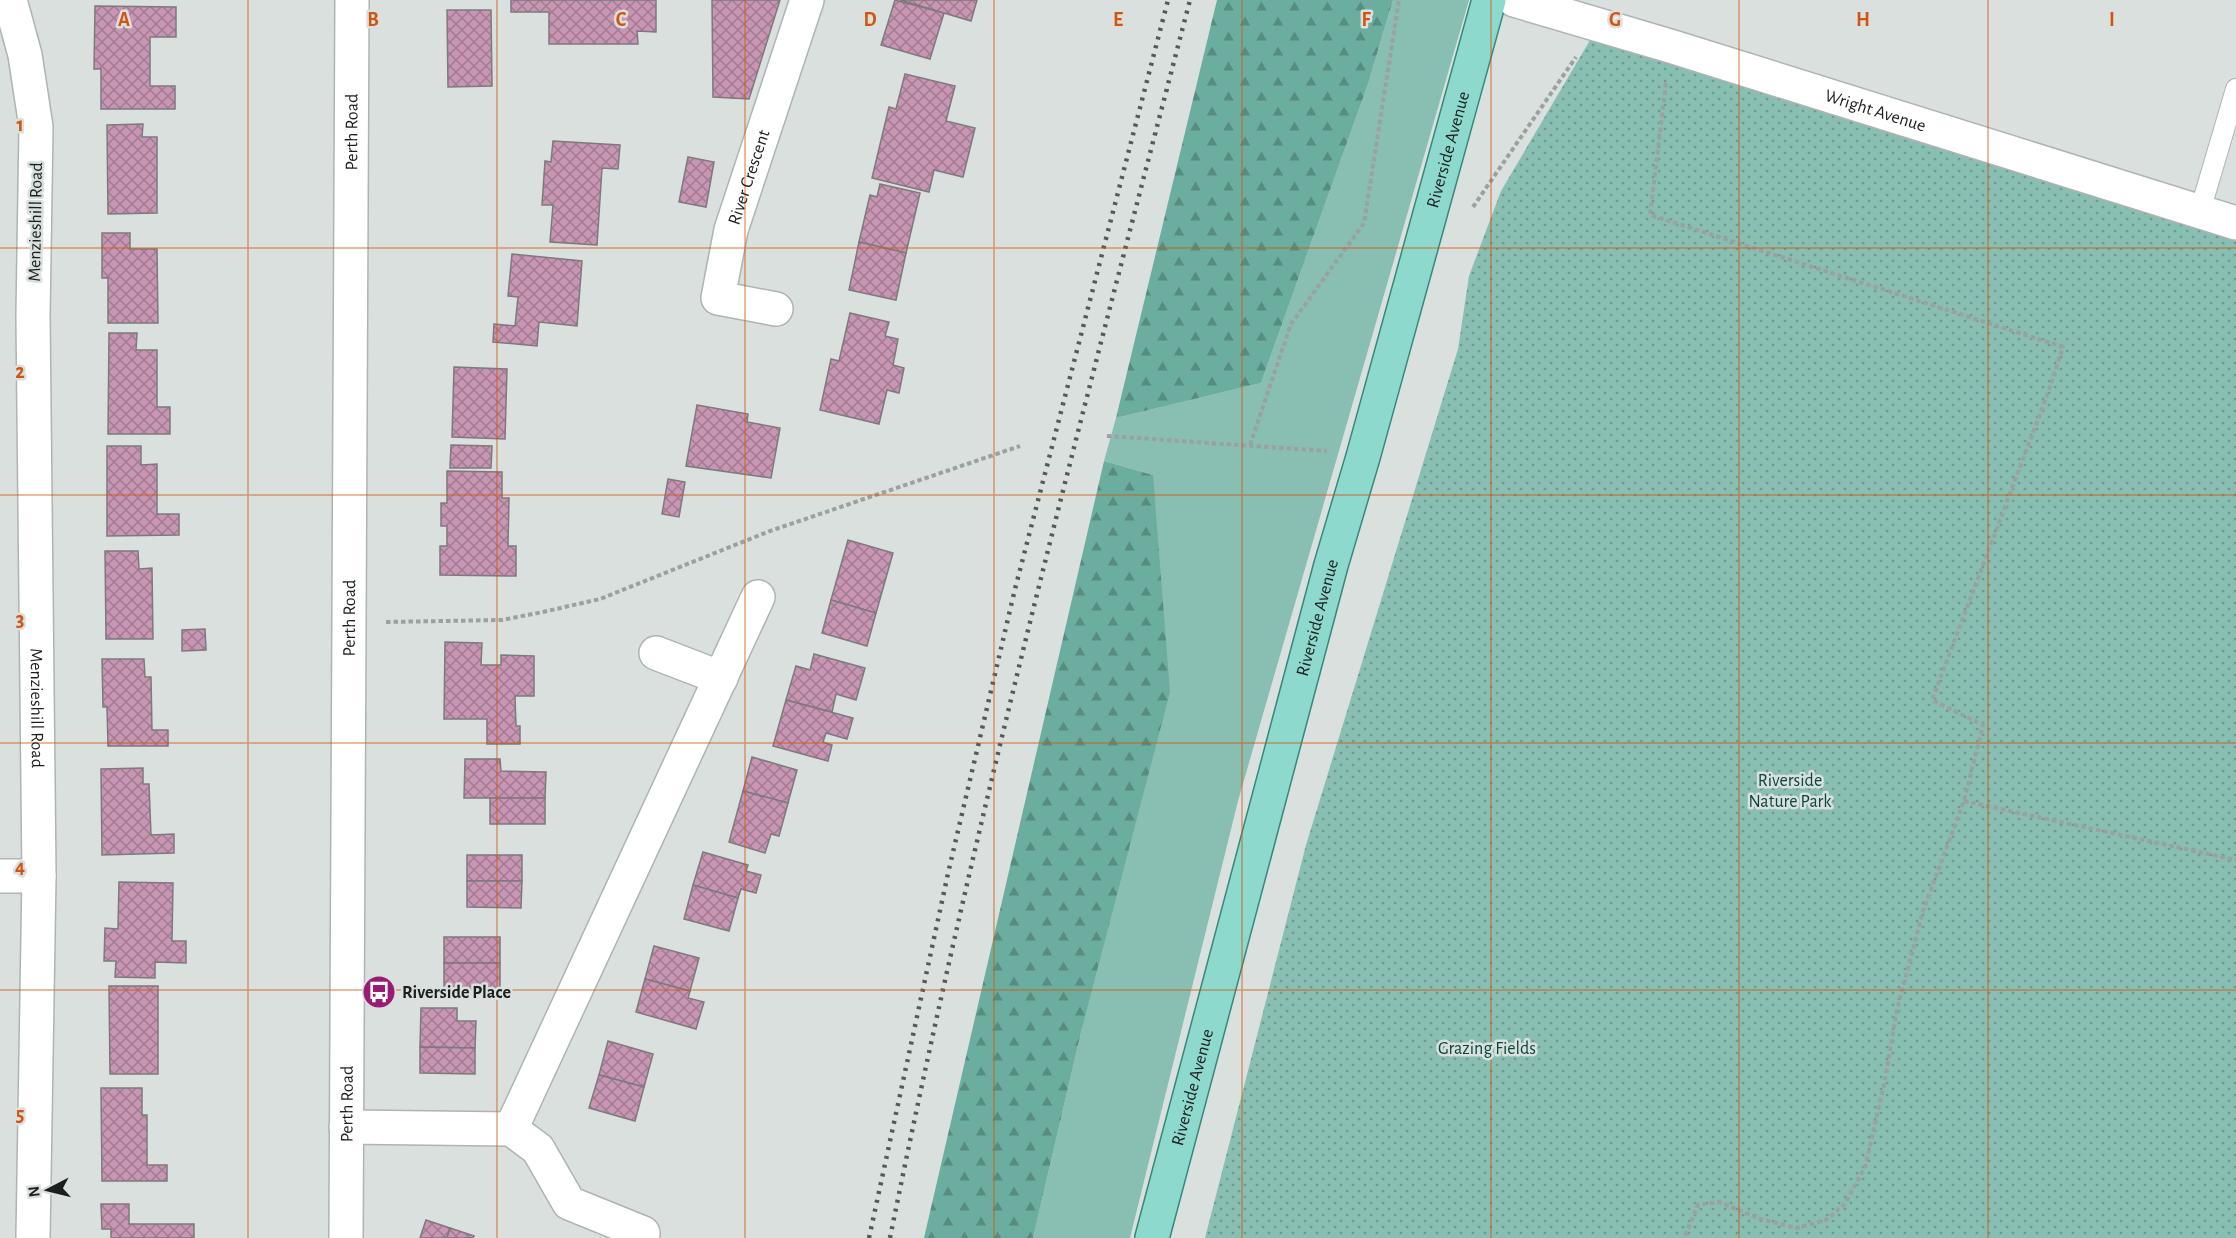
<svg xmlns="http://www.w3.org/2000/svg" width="2236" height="1238" viewBox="0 0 2236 1238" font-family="'Alegreya Sans',sans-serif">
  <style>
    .grass { fill: #89beb2 }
    .forest { fill: url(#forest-firs) }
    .park { fill: url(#park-dots) }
    .building { fill: url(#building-cross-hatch); stroke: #7e797c; stroke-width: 1.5 }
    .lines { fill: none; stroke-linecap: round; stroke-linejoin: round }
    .lane-casing { stroke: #aeb4b2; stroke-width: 22 }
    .street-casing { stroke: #aeb4b2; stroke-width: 36 }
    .secondary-casing { stroke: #aeb4b2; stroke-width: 36 }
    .primary-casing { stroke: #35887a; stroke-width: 36 }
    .path { stroke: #9ba19f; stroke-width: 4; stroke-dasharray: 4.5 3; stroke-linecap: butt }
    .lane { stroke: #fff; stroke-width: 20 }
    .street { stroke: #fff; stroke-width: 33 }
    .secondary { stroke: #fff; stroke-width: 33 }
    .primary { stroke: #8ed9cd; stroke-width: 33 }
    .rail { stroke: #555958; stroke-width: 4.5; stroke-dasharray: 3 6; stroke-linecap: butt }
    .grid { fill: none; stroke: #d4530e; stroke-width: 1.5; stroke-opacity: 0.55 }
    .labels { text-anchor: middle; stroke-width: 5; stroke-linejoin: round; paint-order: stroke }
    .street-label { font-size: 18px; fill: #1c1f1e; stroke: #d9e0de }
    .park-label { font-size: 18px; fill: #09463d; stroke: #d9e0de }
    .poi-label { font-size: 18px; font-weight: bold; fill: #1c1f1e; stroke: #d9e0de; text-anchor: start }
    .grid-label { font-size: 20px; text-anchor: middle; font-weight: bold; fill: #d4530e; stroke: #d9e0de; stroke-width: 5; stroke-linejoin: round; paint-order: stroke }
  </style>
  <defs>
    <pattern id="forest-firs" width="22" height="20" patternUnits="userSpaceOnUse" patternTransform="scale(1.5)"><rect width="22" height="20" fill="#6bad9f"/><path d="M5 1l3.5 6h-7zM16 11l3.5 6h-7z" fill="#578c81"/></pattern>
    <pattern id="park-dots" width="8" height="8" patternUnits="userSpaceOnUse" patternTransform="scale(1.5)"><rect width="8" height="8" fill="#89beb2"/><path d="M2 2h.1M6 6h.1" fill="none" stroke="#6f9a90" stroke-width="1.8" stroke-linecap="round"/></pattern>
    <pattern id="building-cross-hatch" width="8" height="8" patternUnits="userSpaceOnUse" patternTransform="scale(1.5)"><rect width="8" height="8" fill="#c896b3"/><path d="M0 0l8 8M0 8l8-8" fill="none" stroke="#a27a91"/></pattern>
  </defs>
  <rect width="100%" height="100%" fill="#d9e0de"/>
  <path class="grass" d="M1393 0H1469L1238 801 1130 1238H1033L1082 1028 1153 475 1104 461 1116 418 1261 383 1368 84Z"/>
  <g class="forest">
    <path d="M1217 0H1393L1368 84 1261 383 1116 418Z"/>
    <path d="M1104 461 1153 475 1170 692 1082 1028 1033 1238H924Z"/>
  </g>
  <path class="park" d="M1599 25 2236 223V1238H1205L1306 845 1458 349 1469 276 1501 191Z"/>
  <g class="building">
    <path d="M511 0H656V32L637 31 638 44H549V12H511Z"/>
    <path d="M712 0H780L749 99 713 97Z"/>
    <path d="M895 0 944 13 930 59 881 45Z"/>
    <path d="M900 0H977L971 21Z"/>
    <path d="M95 6 176 7V37H150V86H175V109H101V69H94Z"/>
    <path d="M447 10H491L492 86 448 87Z"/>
    <path d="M905 74 955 86 946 121 975 128 963 177 934 170 929 192 872 178 889 107 896 109Z"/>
    <path d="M143 124 142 137H157V213L108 214 107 125Z"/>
    <path d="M553 141 620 145 618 169 602 168 597 245 550 242 553 205H542L545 161 551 162Z"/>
    <path d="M688 157 714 162 706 207 679 202Z"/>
    <path d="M880 184 920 193 906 253 859 242 870 195 877 197Z"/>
    <path d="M102 233H130V249H157L158 323H108V278H102Z"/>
    <path d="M859 242 906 253 896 300 849 290Z"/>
    <path d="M512 254 582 261 577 326 539 322 537 346 493 342 494 324 515 326 518 297 508 296Z"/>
    <path d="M850 313 889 322 885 336 898 339 893 365 904 368 899 393 887 390 879 424 820 410 831 359 839 361Z"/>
    <path d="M109 333H137L136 350H157V407H170V434H108Z"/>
    <path d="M454 367 507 369 505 439 452 437Z"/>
    <path d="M697 405 748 414 747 422 780 428 771 478 686 466Z"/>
    <path d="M451 445 492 446 491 468H450Z"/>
    <path d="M107 446H141V465L157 464V514H179V535L107 536Z"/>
    <path d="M447 471 502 472V498H509L508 546H516V576L440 575V546H447V526H441V503H447Z"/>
    <path d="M668 479 685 482 679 517 662 514Z"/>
    <path d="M848 540 893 553 876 613 831 600Z"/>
    <path d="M105 551H138L139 569 152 568 153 639H106Z"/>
    <path d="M831 600 876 613 867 646 822 633Z"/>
    <path d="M205 629 206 650 182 651V630Z"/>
    <path d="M445 642 482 643 481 665H501V655L534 656V696H515L516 726H520V744H487V719H444Z"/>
    <path d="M814 654 865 668 856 700 836 694 832 712 786 700 796 666 810 670Z"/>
    <path d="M102 659H144L145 677H151L152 730H168V746H108L107 707H103Z"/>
    <path d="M786 700 853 718 847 739 826 733 823 742 832 745 828 761 773 746Z"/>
    <path d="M752 757 797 770 788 803 743 791Z"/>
    <path d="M465 759H500L501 771 546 772 545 798H464Z"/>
    <path d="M143 768V784H149L151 835 174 834V853L102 855 101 769Z"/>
    <path d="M743 791 788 803 779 836 771 834 765 853 729 842Z"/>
    <rect x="490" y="798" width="55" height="26"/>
    <path d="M703 852 748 865 746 871 761 875 756 893 741 889 738 898 693 885Z"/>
    <rect x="467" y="855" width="55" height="26"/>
    <path d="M467 881H522L521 908 467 907Z"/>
    <path d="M119 882 173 883 172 941H186V963L155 962V978L115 977 116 961H104L105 928 118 929Z"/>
    <path d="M693 885 738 898 729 931 684 919Z"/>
    <rect x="444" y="937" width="56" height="26"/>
    <path d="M654 946 699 958 690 991 645 979Z"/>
    <path d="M444 963H500V989L444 990Z"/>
    <path d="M645 979 690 991 688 998 704 1002 696 1029 636 1012Z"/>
    <path d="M109 986H158V1074H110Z"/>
    <path d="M421 1008H457V1021H476L475 1048 420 1047Z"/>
    <path d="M608 1041 653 1054 644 1087 599 1075Z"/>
    <path d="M420 1047 475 1048V1074L420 1073Z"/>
    <path d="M599 1075 644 1087 635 1121 589 1108Z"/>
    <path d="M101 1088H142V1115H147V1165H167V1181H102Z"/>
    <path d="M101 1204H129V1224H194V1238H111V1229H102Z"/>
    <path d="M426 1220 450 1228 447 1238H420Z"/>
    <path d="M450 1228 474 1236 473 1238H447Z"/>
  </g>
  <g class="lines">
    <defs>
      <path id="lane" d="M2200 211 2236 89"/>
      <g id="street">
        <path id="s1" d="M10 0 25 55 36 127 33 316 39 876 33 1238"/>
        <path id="s2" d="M1514 0 1670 46 2236 223"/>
        <path id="s3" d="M776 309 718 298 731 230 807 0"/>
        <path d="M656 653 721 678"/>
        <path d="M0 876H39"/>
        <path d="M346 1127 511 1129"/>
        <path d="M643 1233 569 1203 538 1149 511 1129 758 597"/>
      </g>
      <g id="secondary">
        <path id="s4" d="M346 1238 352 0"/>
      </g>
      <g id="primary">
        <path id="s5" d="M1152 1238 1331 565 1363 457 1489 0"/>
      </g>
    </defs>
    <use href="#lane" class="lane-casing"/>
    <use href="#street" class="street-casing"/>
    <use href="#secondary" class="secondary-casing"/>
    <use href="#primary" class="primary-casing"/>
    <g class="path">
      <path d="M1666 83 1650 215 2063 347 2048 393 1932 700 1983 725 1964 801 1923 911 1897 1010 1884 1085 1865 1167 1845 1204 1826 1220 1797 1228 1760 1219 1719 1202 1698 1205 1684 1238"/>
      <path d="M1473 207 1576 57"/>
      <path d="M1107 436 1327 451"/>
      <path d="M1250 445 1291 324 1364 223 1399 0"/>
      <path d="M386 622 502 620 543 612 600 599 770 531 1020 446"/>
      <path d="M1964 801 2236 860"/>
    </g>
    <use href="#lane" class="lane"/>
    <use href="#street" class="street"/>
    <use href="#secondary" class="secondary"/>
    <use href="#primary" class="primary"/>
    <g class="rail">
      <path d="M869 1238 949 869 1015 589 1168 0"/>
      <path d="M890 1238C974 821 1083 411 1190 0"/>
    </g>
  </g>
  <path class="grid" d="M248 0V1238M497 0V1238M745 0V1238M994 0V1238M1242 0V1238M1491 0V1238M1739 0V1238M1988 0V1238M0 248H2236M0 495H2236M0 743H2236M0 990H2236"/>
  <defs>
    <symbol id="bus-disc" viewBox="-11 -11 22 22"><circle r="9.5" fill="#981c74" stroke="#d9e0de"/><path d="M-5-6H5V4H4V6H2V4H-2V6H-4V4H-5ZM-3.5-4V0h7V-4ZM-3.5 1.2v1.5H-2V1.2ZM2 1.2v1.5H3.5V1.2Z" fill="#fff"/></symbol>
  </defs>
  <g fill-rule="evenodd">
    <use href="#bus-disc" x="360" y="973" width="38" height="38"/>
  </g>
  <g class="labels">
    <g class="street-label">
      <text dy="6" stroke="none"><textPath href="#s2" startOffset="378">Wright Avenue</textPath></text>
      <text dy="6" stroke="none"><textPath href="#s4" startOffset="1106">Perth Road</textPath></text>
      <text dy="6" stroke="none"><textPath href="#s5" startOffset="1128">Riverside Avenue</textPath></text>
      <text dy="6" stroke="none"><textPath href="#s3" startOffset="184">River Crescent</textPath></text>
      <text transform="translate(35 222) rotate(-89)" y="6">Menzieshill Road</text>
      <text dy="6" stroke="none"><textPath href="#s5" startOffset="642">Riverside Avenue</textPath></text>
      <text dy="6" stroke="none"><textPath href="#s4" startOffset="620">Perth Road</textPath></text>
      <text dy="6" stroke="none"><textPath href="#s1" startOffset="711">Menzieshill Road</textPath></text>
      <text dy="6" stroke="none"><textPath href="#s5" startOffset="156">Riverside Avenue</textPath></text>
      <text dy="6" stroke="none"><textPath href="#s4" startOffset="134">Perth Road</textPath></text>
    </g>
    <g class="park-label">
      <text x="1790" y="786">Riverside<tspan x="1790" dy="21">Nature Park</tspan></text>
      <text x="1487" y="1054">Grazing Fields</text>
    </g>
    <g class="poi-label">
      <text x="402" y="998">Riverside Place</text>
    </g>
  </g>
  <g class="grid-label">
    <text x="124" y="26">A</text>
    <text x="373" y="26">B</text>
    <text x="621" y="26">C</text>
    <text x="870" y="26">D</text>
    <text x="1118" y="26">E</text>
    <text x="1366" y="26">F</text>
    <text x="1615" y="26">G</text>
    <text x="1863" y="26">H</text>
    <text x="2112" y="26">I</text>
    <text x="20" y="131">1</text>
    <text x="20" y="378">2</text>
    <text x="20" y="626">3</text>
    <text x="20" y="873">4</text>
    <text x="20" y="1121">5</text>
  </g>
  <g transform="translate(48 1190) rotate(263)" stroke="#d9e0de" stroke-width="4.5" paint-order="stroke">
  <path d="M0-4.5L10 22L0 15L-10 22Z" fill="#1c1f1e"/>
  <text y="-9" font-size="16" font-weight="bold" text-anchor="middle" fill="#1c1f1e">N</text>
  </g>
</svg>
